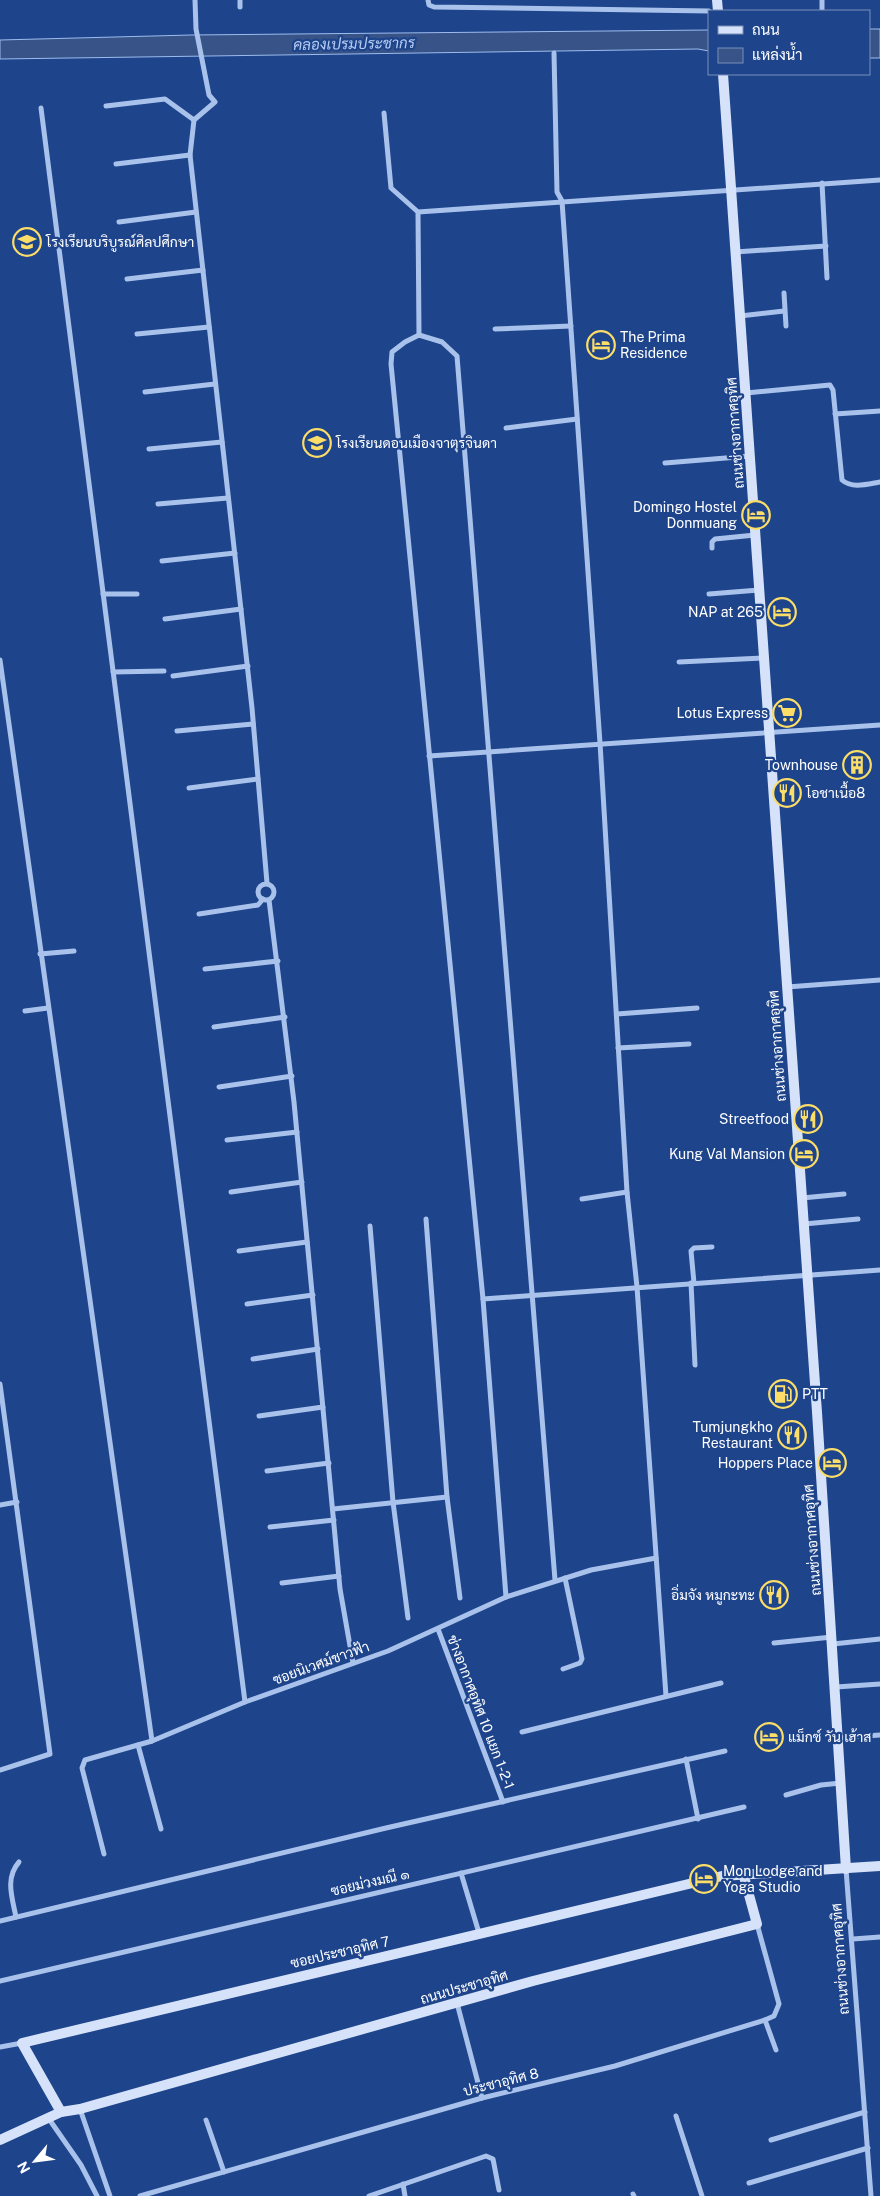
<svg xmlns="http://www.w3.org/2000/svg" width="880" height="2196" viewBox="0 0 880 2196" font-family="'Public Sans',Sarabun,sans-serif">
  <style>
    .water { fill: #375387; stroke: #9dbcee }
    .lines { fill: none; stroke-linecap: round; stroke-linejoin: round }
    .street { stroke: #a9c2ec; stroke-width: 5 }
    .secondary { stroke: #d5e2f9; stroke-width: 10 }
    .labels { text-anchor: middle; stroke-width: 4.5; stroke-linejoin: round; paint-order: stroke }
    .poi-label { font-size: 14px; fill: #fff; stroke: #1e448b; text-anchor: end }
    .street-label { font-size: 14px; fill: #fff; stroke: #1e448b }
    .water-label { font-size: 15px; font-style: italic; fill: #b5ccf3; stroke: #1e448b }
  </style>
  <rect width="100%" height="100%" fill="#1e448b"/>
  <g class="water">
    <rect x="869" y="29" width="11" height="29"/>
    <path d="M709 30V51L698 49 0 59V40L191 35Z"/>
  </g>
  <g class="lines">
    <g class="street">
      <path d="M195 0 196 29 209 95 215 102 194 120 190 155 252 708 267 883"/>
      <path d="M240 0V7"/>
      <path d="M428 0 429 5 434 7 709 11"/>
      <path d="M822 0V11"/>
      <path d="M554 53 557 192 562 201 600 743 627 1192 637 1287 666 1696"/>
      <path d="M106 106 165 99 194 120"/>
      <path d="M41 108 245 1702"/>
      <path d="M384 113 391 188 418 212 419 335"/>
      <path d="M116 164 190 155"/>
      <path d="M822 183 827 278"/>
      <path d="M418 212 880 180"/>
      <path d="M119 222 196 212"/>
      <path d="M735 252 826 246"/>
      <path d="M127 279 203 270"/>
      <path d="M784 293 786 326"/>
      <path d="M740 316 784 311"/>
      <path d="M495 329 571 326"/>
      <path d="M137 334 209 327"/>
      <path d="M145 392 215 384"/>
      <path d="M746 393 830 385 833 390 842 480C852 489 868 484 880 482"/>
      <path d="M835 414 880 411"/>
      <path d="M506 428 577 419"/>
      <path d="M149 449 222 442"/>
      <path d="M665 463 750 456"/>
      <path d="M158 504 228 498"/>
      <path d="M712 548V542L715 539 755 535"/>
      <path d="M162 561 235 553"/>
      <path d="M103 594H137"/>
      <path d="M709 594 759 590"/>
      <path d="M165 619 241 609"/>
      <path d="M0 660 152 1741"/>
      <path d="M679 662 763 658"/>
      <path d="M113 672 164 671"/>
      <path d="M173 676 248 666"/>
      <path d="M177 731 253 724"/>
      <path d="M429 756 880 725"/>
      <path d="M189 788 258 779"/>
      <circle cx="266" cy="892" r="8"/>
      <path d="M269 900 294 1102 340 1589 353 1663"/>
      <path d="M199 914 258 905 263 899"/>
      <path d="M40 954 74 951"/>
      <path d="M205 969 278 961"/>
      <path d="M787 987 880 980"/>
      <path d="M25 1011 48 1008"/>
      <path d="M617 1014 697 1008"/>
      <path d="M214 1027 285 1017"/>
      <path d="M618 1048 689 1044"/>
      <path d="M219 1087 292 1076"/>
      <path d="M227 1140 297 1132"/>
      <path d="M231 1192 302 1182"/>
      <path d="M802 1198 844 1194"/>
      <path d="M582 1199 627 1192"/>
      <path d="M426 1219 447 1497 460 1598"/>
      <path d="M804 1224 858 1219"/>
      <path d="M370 1226 393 1502 408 1618"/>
      <path d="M239 1251 307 1242"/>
      <path d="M691 1283 695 1365"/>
      <path d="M694 1283 691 1251 694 1248 712 1247"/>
      <path d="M483 1299 880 1270"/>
      <path d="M247 1304 313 1295"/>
      <path d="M253 1359 318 1349"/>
      <path d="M0 1384 50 1754 0 1770"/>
      <path d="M259 1416 323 1407"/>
      <path d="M267 1471 329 1463"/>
      <path d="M0 1505 17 1502"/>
      <path d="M333 1509 447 1497"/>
      <path d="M270 1527 334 1520"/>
      <path d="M282 1583 339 1576"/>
      <path d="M506 1597 483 1299 391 364 392 352 405 342 419 335 442 342 457 356 555 1580"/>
      <path d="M438 1629 503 1802"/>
      <path d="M774 1643 832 1637"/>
      <path d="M833 1644 880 1639"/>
      <path d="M563 1669 580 1663 582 1659 565 1578"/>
      <path d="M836 1687 880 1684"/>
      <path d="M522 1732 721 1683"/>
      <path d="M839 1738 880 1735"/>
      <path d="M138 1745 161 1829"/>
      <path d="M686 1759 698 1819"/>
      <path d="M786 1795 821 1785 841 1783"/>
      <path d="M104 1854 82 1768 85 1760 152 1741 245 1702 388 1651 506 1597 591 1570 656 1558"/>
      <path d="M846 1869 871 2196"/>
      <path d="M461 1873 479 1933"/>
      <path d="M16 1917C12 1897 5 1878 19 1862"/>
      <path d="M0 1921 386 1828 725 1751"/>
      <path d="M853 1939 880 1937"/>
      <path d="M0 1981 744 1807"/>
      <path d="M457 2003 482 2098"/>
      <path d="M765 2020 776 2050"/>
      <path d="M0 2047 22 2043"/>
      <path d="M80 2109 110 2196"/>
      <path d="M676 2116 702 2196"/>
      <path d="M49 2119 81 2165 97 2196"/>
      <path d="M206 2120 224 2172"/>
      <path d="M771 2140 865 2112"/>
      <path d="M749 2183 868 2148"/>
      <path d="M403 2184 405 2196"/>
      <path d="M633 2194 634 2196"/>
      <path d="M140 2196 482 2098 615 2066 765 2020 774 2016 779 2004 757 1924"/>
      <path d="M369 2196 486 2156 493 2159 499 2190"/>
    </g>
    <g class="secondary">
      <path d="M717 0 718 11"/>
      <path d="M723 74 817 1412 846 1869"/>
      <path d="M61 2112 22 2043 722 1876 880 1866"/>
      <path d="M0 2140 61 2112 80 2109 533 1981 757 1924 743 1873"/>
    </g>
  </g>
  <defs>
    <symbol id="school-ring" viewBox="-11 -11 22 22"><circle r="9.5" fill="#1e448b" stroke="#fbdd68" stroke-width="1.5"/><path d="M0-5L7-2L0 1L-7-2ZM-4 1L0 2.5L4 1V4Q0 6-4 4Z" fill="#fbdd68"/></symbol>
    <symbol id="hotel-ring" viewBox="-11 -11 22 22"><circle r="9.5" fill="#1e448b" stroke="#fbdd68" stroke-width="1.5"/><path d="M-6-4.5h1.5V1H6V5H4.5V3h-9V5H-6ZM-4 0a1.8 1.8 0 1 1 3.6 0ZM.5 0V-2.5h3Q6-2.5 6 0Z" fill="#fbdd68"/></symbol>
    <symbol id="supermarket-ring" viewBox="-11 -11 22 22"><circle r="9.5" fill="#1e448b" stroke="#fbdd68" stroke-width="1.5"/><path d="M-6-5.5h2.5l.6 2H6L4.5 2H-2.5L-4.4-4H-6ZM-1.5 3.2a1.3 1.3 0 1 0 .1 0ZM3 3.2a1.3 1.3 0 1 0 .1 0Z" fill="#fbdd68"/></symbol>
    <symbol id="building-ring" viewBox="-11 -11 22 22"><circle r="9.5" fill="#1e448b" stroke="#fbdd68" stroke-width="1.5"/><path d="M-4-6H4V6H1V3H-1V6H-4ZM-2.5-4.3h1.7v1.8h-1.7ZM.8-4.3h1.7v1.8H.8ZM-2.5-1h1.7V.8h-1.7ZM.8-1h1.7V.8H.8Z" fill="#fbdd68"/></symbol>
    <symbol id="restaurant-ring" viewBox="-11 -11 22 22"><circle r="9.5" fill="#1e448b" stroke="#fbdd68" stroke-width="1.5"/><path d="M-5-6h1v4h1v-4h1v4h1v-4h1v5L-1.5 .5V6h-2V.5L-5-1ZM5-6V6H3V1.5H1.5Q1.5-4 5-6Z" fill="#fbdd68"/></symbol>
    <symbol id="fuel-ring" viewBox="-11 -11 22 22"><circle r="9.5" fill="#1e448b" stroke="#fbdd68" stroke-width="1.5"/><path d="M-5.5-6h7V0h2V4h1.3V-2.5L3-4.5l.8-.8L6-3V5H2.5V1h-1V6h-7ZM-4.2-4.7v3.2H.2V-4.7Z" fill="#fbdd68"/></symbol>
  </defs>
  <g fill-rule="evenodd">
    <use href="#school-ring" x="11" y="226" width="32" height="32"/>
    <use href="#hotel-ring" x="585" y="329" width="32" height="32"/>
    <use href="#school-ring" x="301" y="427" width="32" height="32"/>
    <use href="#hotel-ring" x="740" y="499" width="32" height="32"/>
    <use href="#hotel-ring" x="766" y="596" width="32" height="32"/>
    <use href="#supermarket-ring" x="771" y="697" width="32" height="32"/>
    <use href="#building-ring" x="841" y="749" width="32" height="32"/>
    <use href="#restaurant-ring" x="771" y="777" width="32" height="32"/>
    <use href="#restaurant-ring" x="792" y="1103" width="32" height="32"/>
    <use href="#hotel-ring" x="788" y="1138" width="32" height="32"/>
    <use href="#fuel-ring" x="767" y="1378" width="32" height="32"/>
    <use href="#restaurant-ring" x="776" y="1419" width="32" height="32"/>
    <use href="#hotel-ring" x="816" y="1447" width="32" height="32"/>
    <use href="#restaurant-ring" x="758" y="1579" width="32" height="32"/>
    <use href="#hotel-ring" x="753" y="1721" width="32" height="32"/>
    <use href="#hotel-ring" x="688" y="1863" width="32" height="32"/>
  </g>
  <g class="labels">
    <g class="poi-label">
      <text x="46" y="247" text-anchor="start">โรงเรียนบริบูรณ์ศิลปศึกษา</text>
      <text x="620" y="342" text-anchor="start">The Prima<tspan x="620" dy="16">Residence</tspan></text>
      <text x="336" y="448" text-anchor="start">โรงเรียนดอนเมืองจาตุรจินดา</text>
      <text x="737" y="512">Domingo Hostel<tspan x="737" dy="16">Donmuang</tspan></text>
      <text x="763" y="617">NAP at 265</text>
      <text x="768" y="718">Lotus Express</text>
      <text x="838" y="770">Townhouse</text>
      <text x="806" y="798" text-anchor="start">โอชาเนื้อ8</text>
      <text x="789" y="1124">Streetfood</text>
      <text x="785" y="1159">Kung Val Mansion</text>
      <text x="802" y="1399" text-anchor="start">PTT</text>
      <text x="773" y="1432">Tumjungkho<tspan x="773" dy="16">Restaurant</tspan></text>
      <text x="813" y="1468">Hoppers Place</text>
      <text x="755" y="1600">อิ่มจัง หมูกะทะ</text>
      <text x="788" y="1742" text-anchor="start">แม็กซ์ วัน เฮ้าส</text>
      <text x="723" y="1876" text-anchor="start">Mon Lodge and<tspan x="723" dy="16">Yoga Studio</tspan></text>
    </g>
    <g class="street-label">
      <text transform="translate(735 433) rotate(-94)" y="5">ถนนช่างอากาศอุทิศ</text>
      <text transform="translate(777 1046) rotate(-94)" y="5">ถนนช่างอากาศอุทิศ</text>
      <text transform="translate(812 1540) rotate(-94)" y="5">ถนนช่างอากาศอุทิศ</text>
      <text transform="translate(321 1663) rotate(-20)" y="5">ซอยนิเวศม์ชาวฟ้า</text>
      <text transform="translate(481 1712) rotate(69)" y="5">ช่างอากาศอุทิศ 10 แยก 1-2-1</text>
      <text transform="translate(370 1882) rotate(-13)" y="5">ซอยม่วงมณี ๑</text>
      <text transform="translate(340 1952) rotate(-13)" y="5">ซอยประชาอุทิศ 7</text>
      <text transform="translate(840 1959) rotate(-94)" y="5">ถนนช่างอากาศอุทิศ</text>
      <text transform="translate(464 1987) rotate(-16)" y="5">ถนนประชาอุทิศ</text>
      <text transform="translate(501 2082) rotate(-14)" y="5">ประชาอุทิศ 8</text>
    </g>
    <g class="water-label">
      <text transform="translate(354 44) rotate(-1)" y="5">คลองเปรมประชากร</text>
    </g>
  </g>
  <rect x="708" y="10" width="162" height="65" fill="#1e448b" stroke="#788fb9"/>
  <rect x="718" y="26" width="25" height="8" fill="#d5e2f9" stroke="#788fb9"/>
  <text x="752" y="35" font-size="15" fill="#ffffff">ถนน</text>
  <rect x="718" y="48" width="25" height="15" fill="#375387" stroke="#788fb9"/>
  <text x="752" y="60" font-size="15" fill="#ffffff">แหล่งน้ำ</text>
  <g transform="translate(35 2161) rotate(241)" stroke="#1e448b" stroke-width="4" paint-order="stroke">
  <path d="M0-4L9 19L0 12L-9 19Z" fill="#ffffff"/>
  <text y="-8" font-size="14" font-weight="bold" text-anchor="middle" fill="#ffffff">N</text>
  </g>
</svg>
